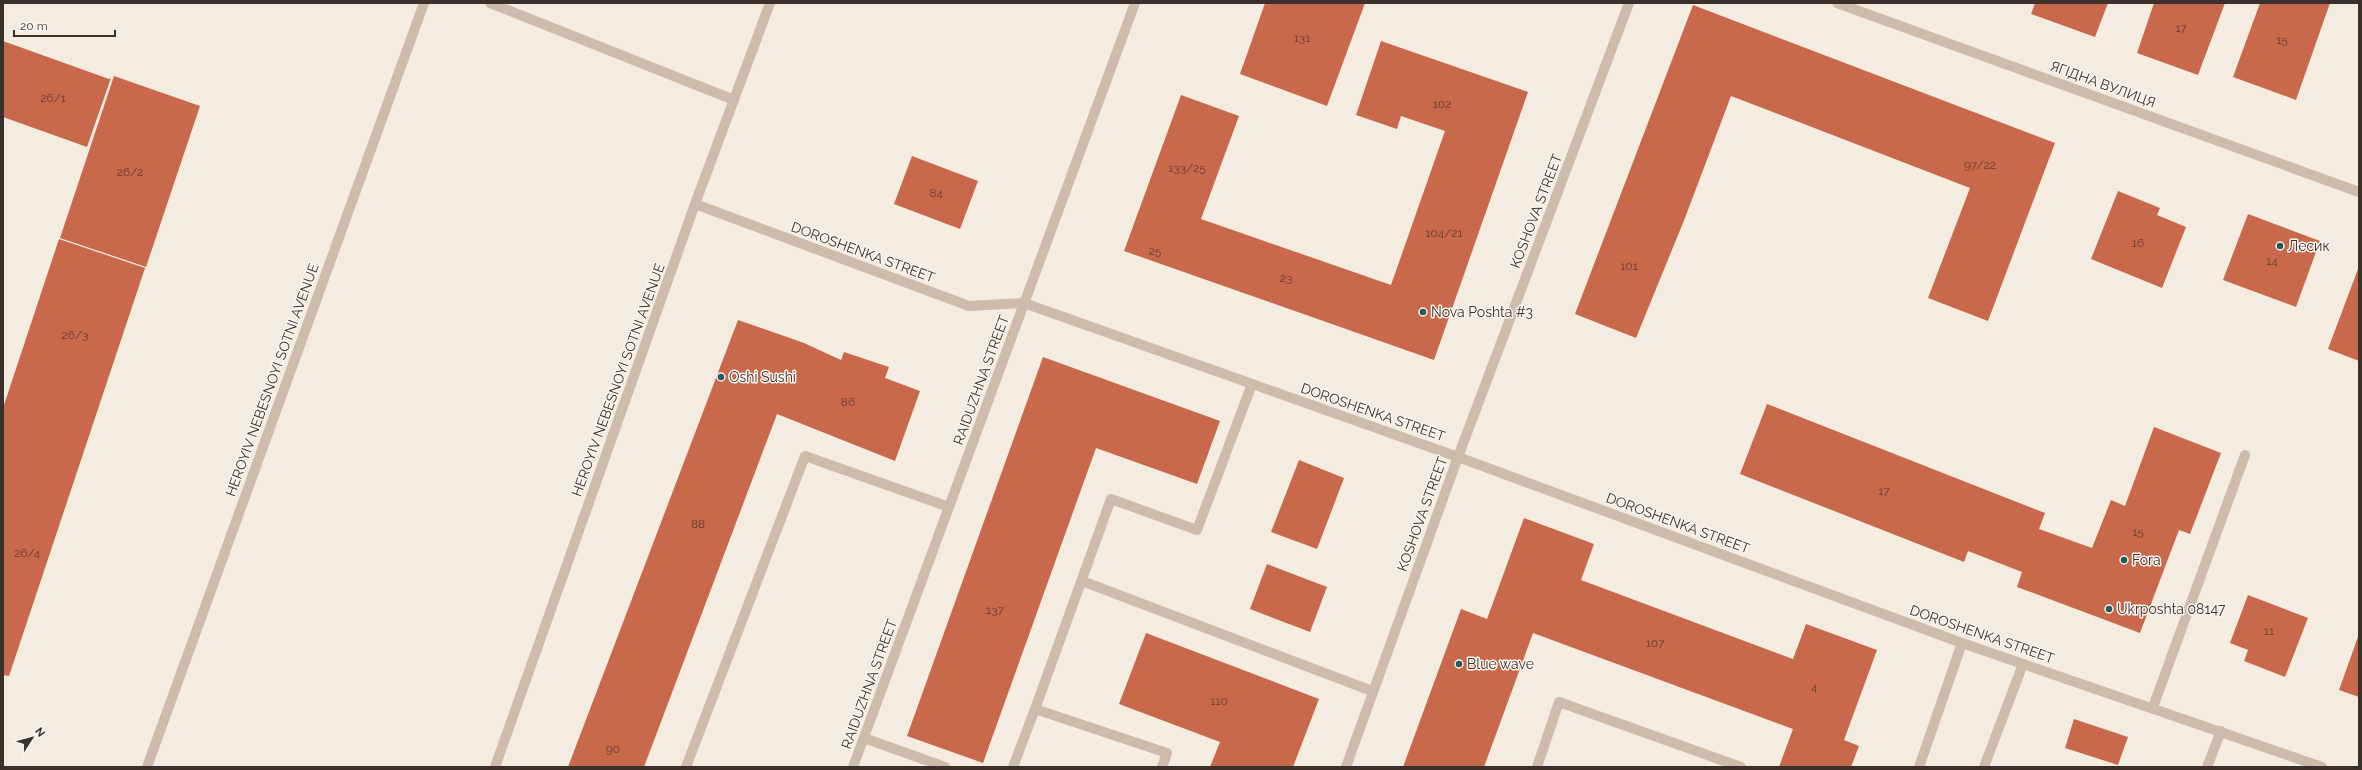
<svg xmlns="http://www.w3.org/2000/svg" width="2362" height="770" viewBox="0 0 2362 770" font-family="Raleway,sans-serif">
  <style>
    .building { fill: #c8694b }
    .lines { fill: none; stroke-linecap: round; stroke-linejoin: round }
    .minor { stroke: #cdbbac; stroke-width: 10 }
    .poi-dot { fill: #1f5a5e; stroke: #fbf5ee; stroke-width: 1.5 }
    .labels { text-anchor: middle; stroke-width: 3; stroke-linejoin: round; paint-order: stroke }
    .number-label { font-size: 12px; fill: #5e3e33 }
    .street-label { font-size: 14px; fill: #3b302b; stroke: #fbf5ee }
    .poi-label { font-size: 14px; fill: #3b302b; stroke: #fbf5ee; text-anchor: start }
  </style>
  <rect width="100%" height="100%" fill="#f4ebe1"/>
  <g class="building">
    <path d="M1265 3H1365L1327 106 1240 74Z"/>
    <path d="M2035 3H2108L2095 37 2031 14Z"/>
    <path d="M2154 3H2225L2198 75 2137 53Z"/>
    <path d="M2260 3H2330L2296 100 2233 77Z"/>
    <path d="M1693 5 2055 143 1988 321 1928 298 1970 188 1731 96 1685 218 1636 338 1575 314Z"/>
    <path d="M3 41 109 79 111 78 87 147 3 117Z"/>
    <path d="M1381 41 1528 92 1434 360 1124 251 1181 95 1239 116 1201 219 1391 285 1445 131 1401 116 1397 129 1356 115Z"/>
    <path d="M114 76 200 106 146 267 60 238Z"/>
    <path d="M912 156 978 181 960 229 894 204Z"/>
    <path d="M2118 191 2160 208 2157 215 2186 227 2162 288 2091 259Z"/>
    <path d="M2248 214 2320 241 2296 307 2223 280Z"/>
    <path d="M59 239 145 268 9 676 3 675V408Z"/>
    <path d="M2358 269H2359V361L2328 349Z"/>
    <path d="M738 320 804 343 841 360 844 352 889 367 885 378 920 391 895 461 777 414 644 767H568Z"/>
    <path d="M1043 357 1220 421 1197 484 1096 448 983 763 907 736Z"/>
    <path d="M1767 404 2045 513 2039 529 2092 548 2111 500 2125 506 2154 427 2221 453 2190 534 2179 530 2140 633 2017 587 2022 572 1968 551 1964 562 1740 474Z"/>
    <path d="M1299 460 1344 478 1317 549 1271 532Z"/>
    <path d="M1524 518 1594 544 1581 580 1793 659 1806 624 1877 650 1844 740 1859 746 1851 767H1779L1793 729 1533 633 1484 767H1403L1461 609 1487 619Z"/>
    <path d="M1267 564 1327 587 1310 632 1250 609Z"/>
    <path d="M2248 595 2308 618 2285 677 2244 661 2248 650 2230 643Z"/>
    <path d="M1146 633 1319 699 1293 767H1210L1220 742 1119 704Z"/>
    <path d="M2359 634V697L2339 690Z"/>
    <path d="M2074 719 2128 737 2118 765 2065 748Z"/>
  </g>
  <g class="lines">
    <g class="minor">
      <path d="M490 3 734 100"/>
      <path d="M1837 3 2359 192"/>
      <path d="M695 204 969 306 1024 303 1458 457 1962 643 2322 767"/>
      <path d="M1082 581 1372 691"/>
      <path d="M2153 707 2245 455"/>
      <path d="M1035 709 1111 499 1197 530 1252 384"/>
      <path d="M864 738 945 767"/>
      <path d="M147 767 424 3"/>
      <path d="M495 767 695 204 770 3"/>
      <path d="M686 767 805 456 949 507"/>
      <path d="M853 767 1135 3"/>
      <path d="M1013 767 1035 709 1167 753 1162 767"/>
      <path d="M1346 767 1458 457 1629 3"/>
      <path d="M1537 767 1559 702 1741 767"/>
      <path d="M1919 767 1962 643"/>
      <path d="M1984 767 2023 664"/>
      <path d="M2207 767 2221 731"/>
    </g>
  </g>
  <g class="poi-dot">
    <circle cx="2280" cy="246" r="4"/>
    <circle cx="1423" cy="312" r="4"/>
    <circle cx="721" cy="377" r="4"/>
    <circle cx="2124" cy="560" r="4"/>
    <circle cx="2109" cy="609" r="4"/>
    <circle cx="1459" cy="664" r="4"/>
  </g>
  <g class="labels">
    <g class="number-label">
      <text x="2181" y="32">17</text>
      <text x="1302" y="42">131</text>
      <text x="2282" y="44">15</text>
      <text x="53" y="102">26/1</text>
      <text x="1442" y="108">102</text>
      <text x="1980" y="169">97/22</text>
      <text x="1187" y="172">133/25</text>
      <text x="130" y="176">26/2</text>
      <text x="936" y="197">84</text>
      <text x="1444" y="237">104/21</text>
      <text x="2138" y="247">16</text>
      <text x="1155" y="255">25</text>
      <text x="2272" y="265">14</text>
      <text x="1629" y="270">101</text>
      <text x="1286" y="282">23</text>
      <text x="75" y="339">26/3</text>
      <text x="848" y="406">86</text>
      <text x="1884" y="495">17</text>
      <text x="698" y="528">88</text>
      <text x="2138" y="536">15</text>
      <text x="27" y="557">26/4</text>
      <text x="995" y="614">137</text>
      <text x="2269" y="635">11</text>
      <text x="1655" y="647">107</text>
      <text x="1814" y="691">4</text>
      <text x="1219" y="705">110</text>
      <text x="613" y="753">90</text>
    </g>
    <g class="street-label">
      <text transform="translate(2103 84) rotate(20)" y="5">ЯГІДНА ВУЛИЦЯ</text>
      <text transform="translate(1536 211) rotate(-69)" y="5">KOSHOVA STREET</text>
      <text transform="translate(863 252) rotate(20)" y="5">DOROSHENKA STREET</text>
      <text transform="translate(272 380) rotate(-70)" y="5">HEROYIV NEBESNOYI SOTNI AVENUE</text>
      <text transform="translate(618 380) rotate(-70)" y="5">HEROYIV NEBESNOYI SOTNI AVENUE</text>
      <text transform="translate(981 380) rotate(-70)" y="5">RAIDUZHNA STREET</text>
      <text transform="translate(1373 412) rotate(19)" y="5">DOROSHENKA STREET</text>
      <text transform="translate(1422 514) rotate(-70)" y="5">KOSHOVA STREET</text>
      <text transform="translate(1678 523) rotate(20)" y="5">DOROSHENKA STREET</text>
      <text transform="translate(1982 634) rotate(19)" y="5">DOROSHENKA STREET</text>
      <text transform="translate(869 684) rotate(-70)" y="5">RAIDUZHNA STREET</text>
    </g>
    <g class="poi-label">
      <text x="2288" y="251">Лесик</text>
      <text x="1431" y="317">Nova Poshta #3</text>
      <text x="729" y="382">Oshi Sushi</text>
      <text x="2132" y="565">Fora</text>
      <text x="2117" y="614">Ukrposhta 08147</text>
      <text x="1467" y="669">Blue wave</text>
    </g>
  </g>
  <rect width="2362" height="770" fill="none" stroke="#3b302b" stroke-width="8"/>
  <g transform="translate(32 738) rotate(54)" stroke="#fbf5ee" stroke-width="3" paint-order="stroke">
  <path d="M0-3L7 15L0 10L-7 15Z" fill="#3b302b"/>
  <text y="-6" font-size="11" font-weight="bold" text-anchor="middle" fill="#3b302b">N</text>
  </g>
  <path d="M14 30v6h101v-6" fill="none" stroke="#3b302b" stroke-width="2"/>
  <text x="20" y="30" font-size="12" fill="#3b302b" stroke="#fbf5ee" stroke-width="3" paint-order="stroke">20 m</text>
</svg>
